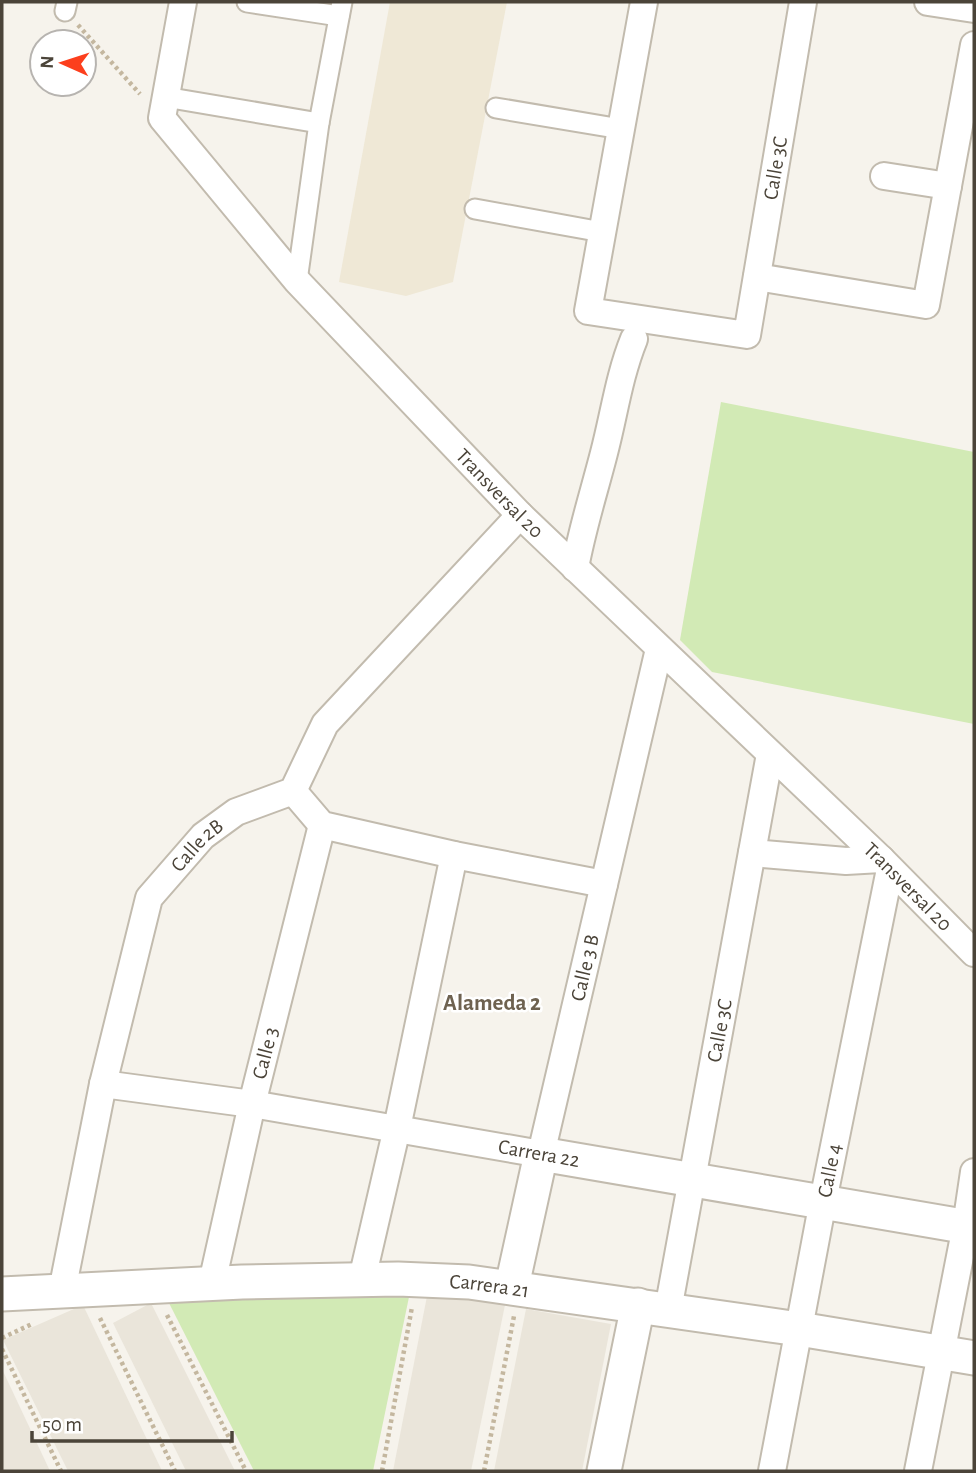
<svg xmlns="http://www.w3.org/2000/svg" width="976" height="1473" viewBox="0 0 976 1473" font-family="'Alegreya Sans',sans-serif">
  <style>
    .residential { fill: #eae5da }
    .education { fill: #efe8d6 }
    .green { fill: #d2eab5 }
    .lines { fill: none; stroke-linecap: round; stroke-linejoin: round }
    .pedestrian-casing { stroke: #c2bbae; stroke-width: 23 }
    .minor-casing { stroke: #c2bbae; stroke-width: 30 }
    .tertiary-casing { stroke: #c2bbae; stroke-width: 37 }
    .path { stroke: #c4b79f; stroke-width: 4.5; stroke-dasharray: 3.5 3.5; stroke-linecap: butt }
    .pedestrian { stroke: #fff; stroke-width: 19 }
    .minor { stroke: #fff; stroke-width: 26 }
    .tertiary { stroke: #fff; stroke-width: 33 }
    .labels { text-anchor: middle; stroke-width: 5; stroke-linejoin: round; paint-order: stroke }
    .street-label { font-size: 21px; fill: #4b4439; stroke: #fff }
    .neighbourhood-label { font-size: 23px; font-weight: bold; fill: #6e6250; stroke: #fff }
  </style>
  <rect width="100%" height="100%" fill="#f6f3ec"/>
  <g class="residential">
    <path d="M428 1291 505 1305 471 1471H393Z"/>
    <path d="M151 1303 235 1471H186L113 1323Z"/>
    <path d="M83 1305 162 1471H68L3 1340Z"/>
    <path d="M526 1309 611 1324 582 1471H494Z"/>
    <path d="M2 1369 50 1471H2Z"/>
  </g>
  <path class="education" d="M390 2H507L453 282 406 296 339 282Z"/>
  <g class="green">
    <path d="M721 402 974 452V724L712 672 680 640Z"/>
    <path d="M236 1296 409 1297 373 1471H254L169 1303Z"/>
  </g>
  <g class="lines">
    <defs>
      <g id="pedestrian">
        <path d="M247 2 339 16"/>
        <path d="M65 11 67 2"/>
        <path d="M165 97 319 123"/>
        <path d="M496 108 621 129"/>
        <path d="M475 209 602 232"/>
        <path d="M297 281 319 123 342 2"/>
      </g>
      <g id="minor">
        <path id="s1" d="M183 2 162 118 297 281 520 515 881 859 974 953"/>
        <path id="s2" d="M644 2 588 311 747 335 803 2"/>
        <path d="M928 2 974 9"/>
        <path d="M884 176 948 186"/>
        <path d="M757 277 926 305 974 45"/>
        <path d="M575 568C582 529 594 492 604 453 614 415 619 376 634 339"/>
        <path d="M293 791 322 825 454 855 604 884"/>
        <path d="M752 853 846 861 881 859"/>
        <path id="s3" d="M103 1084 252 1104 541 1154 659 649"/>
        <path d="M362 1279 397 1128 454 855"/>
        <path id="s4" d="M212 1283 252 1104 322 825"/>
        <path id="s5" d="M62 1291 103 1084 149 898 203 836 236 812 293 791 325 724 520 515"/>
        <path id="s6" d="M668 1310 770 754"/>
        <path id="s7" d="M772 1471 823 1201 890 869"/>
        <path d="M918 1471 966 1226 974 1172"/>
      </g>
      <g id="tertiary">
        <path d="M512 1286 541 1154 974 1228"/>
        <path id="s8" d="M2 1294 242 1282 398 1279 469 1282 799 1329 974 1358"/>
        <path d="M604 1471 638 1305"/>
      </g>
    </defs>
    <use href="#pedestrian" class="pedestrian-casing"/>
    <use href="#minor" class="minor-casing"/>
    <use href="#tertiary" class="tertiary-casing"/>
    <g class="path">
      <path d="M78 25 140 94"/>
      <path d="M167 1315 246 1471"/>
      <path d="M100 1318 175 1471"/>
      <path d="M2 1338 32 1324"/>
      <path d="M2 1349 61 1471"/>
      <path d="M382 1471 412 1307"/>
      <path d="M484 1471 514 1316"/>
    </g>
    <use href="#pedestrian" class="pedestrian"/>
    <use href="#minor" class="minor"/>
    <use href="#tertiary" class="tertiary"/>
  </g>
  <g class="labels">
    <g class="street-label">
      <text dy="7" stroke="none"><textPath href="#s2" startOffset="644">Calle 3C</textPath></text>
      <text dy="7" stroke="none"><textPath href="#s1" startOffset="623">Transversal 20</textPath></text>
      <text dy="7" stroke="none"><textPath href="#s5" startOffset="474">Calle 2B</textPath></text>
      <text dy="7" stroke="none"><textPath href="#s1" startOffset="1190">Transversal 20</textPath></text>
      <text dy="7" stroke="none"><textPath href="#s3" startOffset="635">Calle 3 B</textPath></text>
      <text dy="7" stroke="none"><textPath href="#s6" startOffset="284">Calle 3C</textPath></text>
      <text dy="7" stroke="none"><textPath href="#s4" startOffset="236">Calle 3</textPath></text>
      <text transform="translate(539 1153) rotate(10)" y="7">Carrera 22</text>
      <text dy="7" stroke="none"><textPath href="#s7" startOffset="306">Calle 4</textPath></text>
      <text dy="7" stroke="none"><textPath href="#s8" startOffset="488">Carrera 21</textPath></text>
    </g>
    <g class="neighbourhood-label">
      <text x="492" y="1010">Alameda 2</text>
    </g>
  </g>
  <rect width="976" height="1473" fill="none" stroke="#4b4439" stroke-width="7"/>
  <g transform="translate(63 63) rotate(273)"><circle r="33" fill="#ffffff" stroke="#b7b4b0" stroke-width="2"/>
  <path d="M0-5L12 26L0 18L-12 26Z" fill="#fc3f1d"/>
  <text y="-10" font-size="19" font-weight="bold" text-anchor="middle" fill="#4b4439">N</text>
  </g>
  <path d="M32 1431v10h200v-10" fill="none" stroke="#4b4439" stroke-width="3.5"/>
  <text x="42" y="1431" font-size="21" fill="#4b4439" stroke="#ffffff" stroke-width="5" paint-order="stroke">50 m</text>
</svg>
